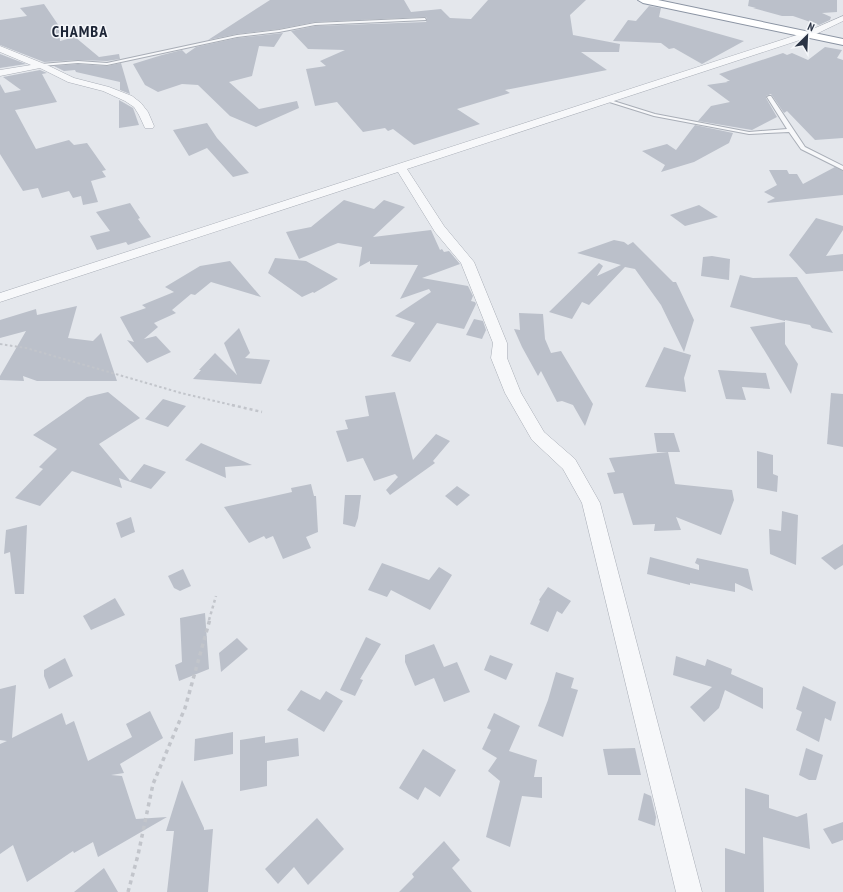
<svg xmlns="http://www.w3.org/2000/svg" width="843" height="892" viewBox="0 0 843 892" font-family="'PT Sans Narrow',sans-serif">
  <style>
    .building { fill: #bbc0ca }
    .lines { fill: none; stroke-linecap: round; stroke-linejoin: round }
    .service-casing { stroke: #a9aeb7; stroke-width: 2 }
    .minor-casing { stroke: #a9aeb7; stroke-width: 1 }
    .trunk-casing { stroke: #8b94a3; stroke-width: 2 }
    .path-far2 { stroke: #c2c5cb; stroke-width: 2; stroke-dasharray: 2.5 2.5; stroke-linecap: butt }
    .path-far1 { stroke: #c2c5cb; stroke-width: 2.5; stroke-dasharray: 3 3; stroke-linecap: butt }
    .path { stroke: #c2c5cb; stroke-width: 3.5; stroke-dasharray: 4 4; stroke-linecap: butt }
    .service { fill: #f7f8fa; fill-rule: evenodd }
    .minor { fill: #f7f8fa; fill-rule: evenodd }
    .trunk { fill: #fff; fill-rule: evenodd }
    .labels { text-anchor: middle; stroke-width: 3; stroke-linejoin: round; paint-order: stroke }
    .far-district-label { font-size: 16px; font-weight: bold; letter-spacing: 1px; fill: #1d2536; stroke: #f4f6f9 }
  </style>
  <rect width="100%" height="100%" fill="#e4e7ec"/>
  <g class="building">
    <path d="M270 0H404L411 12 441 9 450 18 471 19 488 0H586L570 15 573 35 620 44 619 52H581L607 70 505 90 510 93 457 109 480 124 414 145 393 129 388 131 385 128 363 132 337 102 315 106 306 69 326 66 320 61 345 50 308 49 291 31 315 26 426 22 427 20 426 17 315 22 279 29 237 34 208 40Z"/>
    <path d="M749 0H837V12L822 13 831 17 830 20 819 25 793 16H782L753 8H756L748 6Z"/>
    <path d="M44 4 59 26 60 41 75 37 99 57 119 54 120 59 107 61 78 60 44 62 0 45V20L27 16 20 8Z"/>
    <path d="M649 6 661 8 659 17 744 41 702 64 674 48 669 49 661 43 613 41 628 20 636 21Z"/>
    <path d="M283 33 274 47 259 46 252 76 229 82 259 109 297 101 299 108 256 127 230 116 198 85 182 84 158 92 145 85 133 64 162 55 182 50 186 54 196 47 237 38Z"/>
    <path d="M825 47 842 50 837 58 843 60V138L815 140 787 111 784 113 771 94 766 96V98L777 117 752 130 698 121 711 106 730 102 707 85 728 82 726 81H730L719 74 783 53 787 55 792 53 808 60Z"/>
    <path d="M0 54 26 64 0 68Z"/>
    <path d="M121 63 130 94 120 90V82L76 72 75 70 64 71 54 66 78 64 107 66Z"/>
    <path d="M40 70 47 73 42 74 57 102 15 110 36 149 69 140 74 145 87 143 106 170 102 171 106 177 91 181 98 202 83 205 81 196 73 198 69 191 42 198 38 188 23 191 0 154V84L5 93 21 90 3 77Z"/>
    <path d="M119 100 133 108 139 125 119 128Z"/>
    <path d="M207 123 217 138 249 173 233 177 207 148 189 156 173 130Z"/>
    <path d="M695 125 733 133 729 143 694 162 661 172 665 165 642 151 667 144 676 150Z"/>
    <path d="M835 167 843 171V195L768 203 767 202 775 198 764 192 777 185 769 170H787L789 174H797L803 184Z"/>
    <path d="M344 200 374 209 384 200 405 207 373 237 431 230 440 250 442 249 444 252 449 251 460 264 422 278 468 286 473 296 471 301 475 302 476 304 464 329 437 323 410 362 391 356 415 323 395 316 431 292 429 289 400 299 418 265 370 264V261L359 267 362 247 338 243 299 259 286 232 311 227Z"/>
    <path d="M130 203 140 218 138 219 151 237 128 245 126 242 97 250 90 236 110 231 96 212Z"/>
    <path d="M699 205 718 217 685 226 670 215Z"/>
    <path d="M816 218 843 226V230L826 256 843 254V271L806 274 789 255Z"/>
    <path d="M614 240 624 242 628 245 633 242 673 282H676L694 320 684 352 661 305 635 269 625 267 589 305 582 302 572 319 549 312 599 263 603 266 597 276 621 265 577 253Z"/>
    <path d="M712 256 730 259 729 280 701 276 703 257Z"/>
    <path d="M275 258 306 261 338 279 314 293 313 292 302 297 268 273Z"/>
    <path d="M230 261 261 297 211 282 195 295 191 294 172 310 176 313 154 323 158 327 144 339 156 336 171 352 147 363 127 340 134 342 120 317 146 308 142 305 174 292 165 287 200 266Z"/>
    <path d="M740 275 753 278 797 277 833 333 812 328 810 325 785 320V321L730 307Z"/>
    <path d="M77 306 68 338 93 341 101 333 117 381H37L23 376 24 381 0 380V376L26 331 0 338V320L36 309 37 315Z"/>
    <path d="M519 313 543 314 545 339 551 353 561 351 593 404 585 426 573 405 562 401 557 402 541 371 538 376 522 347 514 329 520 330Z"/>
    <path d="M474 319 483 321 486 330 482 339 466 335Z"/>
    <path d="M785 322V344L798 364 791 394 750 327Z"/>
    <path d="M239 328 250 353 245 358 270 360 261 384 193 379 201 370H199L215 353 237 375 224 343Z"/>
    <path d="M664 347 691 355 684 378 686 392 645 387Z"/>
    <path d="M718 370 766 373 770 389 742 387 746 400 726 399Z"/>
    <path d="M108 392 140 418 99 444 130 481 144 464 166 472 151 489 119 478 122 488 72 471 40 506 15 498 43 469 39 467 57 449 33 435 87 397Z"/>
    <path d="M395 392 413 460 436 434 450 441 433 461 435 463 390 495 386 490 398 477 395 474 374 481 363 458 347 462 336 431 348 429 345 420 369 416 365 396Z"/>
    <path d="M831 393 843 394V447L827 444Z"/>
    <path d="M163 399 186 406 168 427 145 419Z"/>
    <path d="M654 433H674L680 452H657Z"/>
    <path d="M201 443 252 465 225 467 226 478 185 460Z"/>
    <path d="M757 451 773 455V474L778 476 777 492 757 488Z"/>
    <path d="M668 452 675 484 732 490 734 500 721 535 676 517 681 530 654 531 655 524 633 525 623 493 614 494 607 473 615 472 609 458Z"/>
    <path d="M311 484 314 496H316L318 532 306 537 311 548 283 559 273 536 266 539 264 536 249 543 224 507 292 492 291 488Z"/>
    <path d="M457 486 470 495 457 506 445 496Z"/>
    <path d="M345 495H361L358 518 355 527 343 524Z"/>
    <path d="M782 511 798 515 796 565 770 554 769 529 781 531Z"/>
    <path d="M131 517 135 532 121 538 116 523Z"/>
    <path d="M27 525 24 594H15L10 552 4 554 6 530Z"/>
    <path d="M843 544V565L835 570 821 558Z"/>
    <path d="M650 557 699 570V565L695 563 697 558 748 569 753 591 735 583V592L690 583V585L647 574Z"/>
    <path d="M382 563 429 580 439 567 452 575 430 610 391 590 387 597 368 590Z"/>
    <path d="M183 569 191 586 180 591 174 588 168 576Z"/>
    <path d="M548 587 571 601 562 614 557 611 548 632 530 624 540 601 539 600Z"/>
    <path d="M115 598 125 615 91 630 83 616Z"/>
    <path d="M205 613 209 669 179 681 175 665 182 662 180 618Z"/>
    <path d="M366 637 381 644 360 679 363 680 355 696 340 690Z"/>
    <path d="M237 638 248 649 221 672 219 653Z"/>
    <path d="M434 644 444 667 457 662 470 692 444 702 434 678 415 686 405 662V655Z"/>
    <path d="M490 655 513 664 506 680 484 670Z"/>
    <path d="M676 656 705 666 707 659 732 669 731 674 763 688V709L725 690 719 708 704 722 690 707 712 687 673 675Z"/>
    <path d="M65 658 73 676 49 689 44 676V670Z"/>
    <path d="M556 672 574 678 571 688 578 690 563 737 538 726 548 700Z"/>
    <path d="M16 685 12 738 62 713 66 725 74 721 88 761 132 737 126 724 150 711 163 738 120 764 124 773 111 775 122 776 136 819 167 817 98 857 93 842 74 853 73 851 27 882 13 845 0 854V744L7 741 0 740V689Z"/>
    <path d="M803 686 836 702 831 721 825 718 819 742 796 730 802 712 796 709Z"/>
    <path d="M301 690 320 700 326 691 343 701 324 732 287 710Z"/>
    <path d="M494 713 520 726 509 751 537 760 534 777H542V798L522 796 510 847 486 837 500 781 488 771 497 758 482 749 491 730 487 728Z"/>
    <path d="M233 732V754L194 761 195 739Z"/>
    <path d="M265 736V743L298 738 299 756 267 761V786L240 791V740Z"/>
    <path d="M635 748 641 775H608L603 749Z"/>
    <path d="M806 748 823 755 816 780H809L799 775Z"/>
    <path d="M423 749 456 770 440 797 425 787 418 800 399 788Z"/>
    <path d="M182 780 204 828V830L213 829 208 892H167L174 831H166Z"/>
    <path d="M745 788 769 795V808L797 817 807 813 810 849 763 837 764 892H725V848L745 854Z"/>
    <path d="M644 793 651 796 656 817 655 826 638 820Z"/>
    <path d="M317 818 344 849 308 885 294 867 278 884 265 869Z"/>
    <path d="M843 822V840L832 844 823 829Z"/>
    <path d="M444 841 460 860 452 868 472 892H399L414 877 412 874Z"/>
    <path d="M104 868 118 892H74Z"/>
  </g>
  <g class="lines">
    <defs>
      <g id="service">
        <path d="M425 18 426 20 315 25 279 32 237 37 107 65 78 63 41 66 39 65 41 64 78 61 107 63 237 35 279 30 315 23Z"/>
        <path d="M769 96H771L805 147 843 166V170L801 149 789 132 749 134 654 116 603 100 607 99 655 114 749 132 787 129 767 97Z"/>
      </g>
      <g id="minor">
        <path d="M843 16V21L812 36 407 169 444 226 474 262 507 343V358L521 393 544 432 575 459 600 503 702 892H676L582 503 563 469 532 440 505 393 491 358 493 343 461 263 435 232 398 172 0 302V293L806 32Z"/>
        <path d="M0 46 47 65 74 78 109 87 132 96 141 103 148 112 154 126 153 128H145L139 115 134 107 125 101 103 91 68 82 40 68 0 76V70L31 65 0 52Z"/>
      </g>
      <path id="trunk" d="M638 0H658L843 39V45L643 3Z"/>
    </defs>
    <use href="#service" class="service-casing"/>
    <use href="#minor" class="minor-casing"/>
    <use href="#trunk" class="trunk-casing"/>
    <path class="path-far2" d="M0 344 26 348 181 393 236 406"/>
    <g class="path-far1">
      <path d="M232 405 262 412"/>
      <path d="M209 620 216 596"/>
    </g>
    <path class="path" d="M128 892 138 855 153 784 185 708 210 619"/>
    <use href="#service" class="service"/>
    <use href="#minor" class="minor"/>
    <use href="#trunk" class="trunk"/>
  </g>
  <g class="labels">
    <g class="far-district-label">
      <text x="80" y="37">CHAMBA</text>
    </g>
  </g>
  <g transform="translate(807 36) rotate(24)" stroke="#f4f6f9" stroke-width="3" paint-order="stroke">
  <path d="M0-3L7 15L0 10L-7 15Z" fill="#2b3445"/>
  <text y="-6" font-size="11" font-weight="bold" text-anchor="middle" fill="#2b3445">N</text>
  </g>
</svg>
